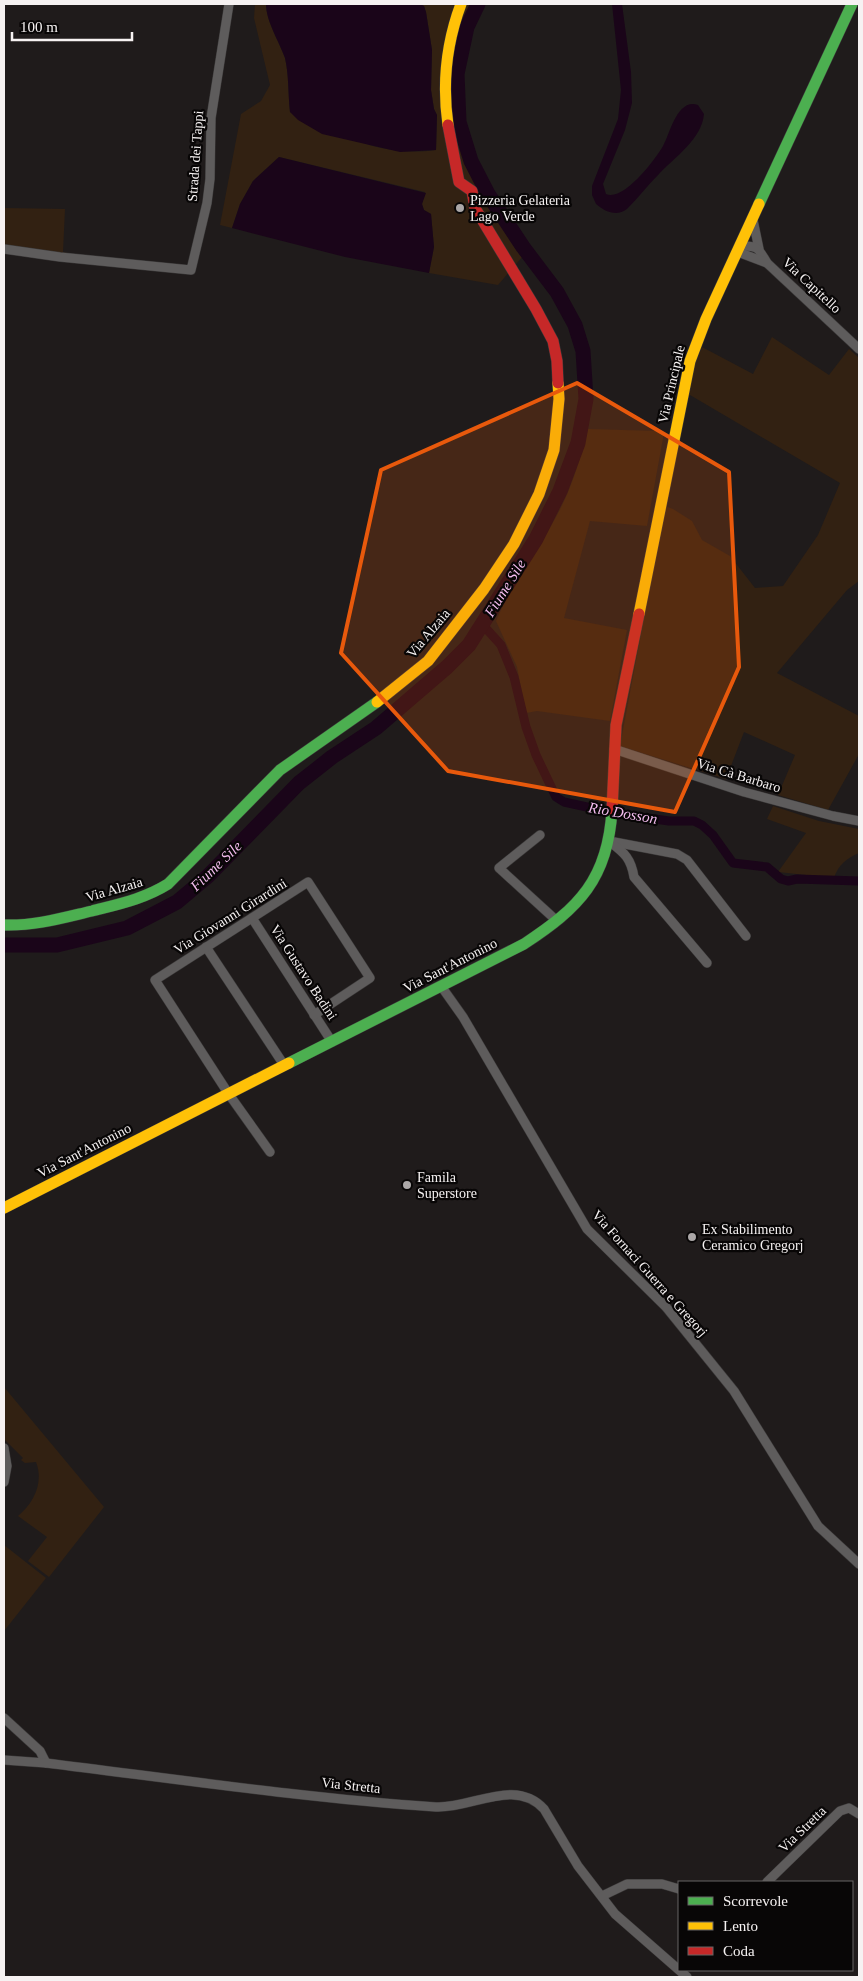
<svg xmlns="http://www.w3.org/2000/svg" width="863" height="1981" viewBox="0 0 863 1981" font-family="'Times New Roman',serif">
  <style>
    .green { fill: #322112 }
    .water { fill: #1a0519 }
    .lines { fill: none; stroke-linecap: round; stroke-linejoin: round }
    .canal { stroke: #1a0519; stroke-width: 9 }
    .river { stroke: #1a0519; stroke-width: 15 }
    .street-casing { stroke: #3b3939; stroke-width: 10 }
    .fast-casing { stroke: #3b3939; stroke-width: 12 }
    .slow-casing { stroke: #3b3939; stroke-width: 12 }
    .jam-casing { stroke: #3b3939; stroke-width: 12 }
    .street { stroke: #5e5c5c; stroke-width: 9 }
    .fast { stroke: #4caf50; stroke-width: 11 }
    .slow { stroke: #ffc107; stroke-width: 11 }
    .jam { stroke: #c62828; stroke-width: 11 }
    .marked { fill: #e8590c; fill-opacity: 0.2; stroke: #e8590c; stroke-width: 4; stroke-linejoin: round }
    .poi-dot { fill: #aba7a7; stroke: #080606; stroke-width: 2 }
    .labels { text-anchor: middle; stroke-width: 4.5; stroke-linejoin: round; paint-order: stroke }
    .street-label { font-size: 14px; fill: #f6f2f2; stroke: #080606 }
    .poi-label { font-size: 14px; fill: #f6f2f2; stroke: #080606; text-anchor: start }
    .water-label { font-size: 15px; font-style: italic; fill: #f3bcee; stroke: #080606 }
  </style>
  <rect width="100%" height="100%" fill="#1f1b1b"/>
  <g class="green">
    <path d="M255 4H266C266 21 279 41 285 58 289 75 288 95 290 112 341 134 379 158 436 150L437 115 434 109 431 90 432 50 426 12 424 6 420 4H472L459 44 455 77 456 112 466 157 523 256 498 285 429 273 434 247 431 214 424 210 422 204 425 192 279 157 253 181 240 204 232 228 220 225 241 114 261 101 270 85 254 18Z"/>
    <path d="M4 208 65 209 63 252 77 255 4 246Z"/>
    <path d="M772 337 829 375 849 349 859 358V581L847 590 777 673 859 716V754L828 810 778 795 795 755 744 732 726 779 620 746 665 506 673 509 692 521 702 540 730 556 755 588 783 586 818 535 840 483 690 395 687 396 693 366 702 347 753 374Z"/>
    <path d="M588 429 658 431 664 433 647 526 590 521 564 618 627 630 610 721 537 711 526 713 517 667 496 621C512 583 538 552 557 515 572 488 580 459 588 429Z"/>
    <path d="M773 806 819 821 859 829V853C847 858 838 865 834 878L778 872 806 833 767 819Z"/>
    <path d="M4 1387 104 1507 49 1577 28 1561 47 1537 18 1516C34 1503 44 1482 36 1462L25 1463 21 1460 23 1458 4 1439Z"/>
    <path d="M4 1545 46 1578 4 1631Z"/>
  </g>
  <g class="water">
    <path d="M266 4H420L424 6 426 12 432 50 431 90 434 109 437 115 436 150 400 152 322 134 298 120 290 112C288 95 289 75 285 58 279 41 266 21 266 4Z"/>
    <path d="M612 4H622L631 72 632 103 625 130 603 184 606 194C623 202 655 160 663 146 670 134 677 98 698 105L704 114C702 139 675 157 659 174 648 185 638 198 627 209 617 217 605 212 596 204L592 195V186L618 119 621 90Z"/>
    <path d="M279 157 426 193 422 204 424 210 431 214 434 247 429 273 345 257 232 228 240 204 253 181Z"/>
  </g>
  <g class="lines">
    <path class="canal" d="M482 624 501 645 514 677 526 727 536 755 556 797 564 802 619 814 669 821H694L702 825 713 835 733 863 767 867 781 879 788 881 797 879 859 881"/>
    <path class="river" d="M4 945H57L127 928 177 902 208 876 299 783 332 757 376 728 447 667 469 645 536 539 560 491 578 443 586 399 583 351 575 325 557 292 523 247 488 194 471 161 459 122 457 74 467 27 478 4"/>
    <defs>
      <g id="street">
        <path d="M753 220 759 249"/>
        <path d="M741 246C758 245 759 249 767 263L859 349"/>
        <path d="M4 249 60 257 191 270 207 203 210 179 211 118 229 4"/>
        <path d="M738 252 767 263"/>
        <path d="M614 749 744 792 833 816 859 821"/>
        <path d="M540 835 499 868 557 921"/>
        <path d="M609 841 677 854 687 860 746 936"/>
        <path d="M610 842C625 853 631 859 634 877L707 963"/>
        <path d="M252 918 332 1042"/>
        <path d="M206 947 284 1065"/>
        <path d="M441 986 463 1017 587 1229 666 1307 734 1391 818 1526 859 1564"/>
        <path d="M270 1152 228 1093 155 980 308 882 370 978 314 1015"/>
        <path d="M4 1448 7 1466 4 1482"/>
        <path d="M4 1718 40 1751 46 1763"/>
        <path d="M4 1760 46 1763C176 1779 305 1798 436 1807 471 1809 515 1777 544 1809L578 1866 615 1914 687 1977"/>
        <path d="M767 1882 840 1811 849 1808 859 1814"/>
        <path d="M602 1896 627 1884H662L679 1889"/>
      </g>
      <g id="fast">
        <path d="M759 204 852 4"/>
        <path d="M4 925C35 926 62 918 92 911 119 904 144 899 168 884L280 770 377 702"/>
        <path d="M289 1063 524 944C579 908 608 879 612 810"/>
      </g>
      <g id="slow">
        <path d="M448 125C442 83 446 44 461 4"/>
        <path d="M639 614 690 361 706 319 759 204"/>
        <path d="M377 702 428 661 484 589 514 544 539 494 554 450 559 399 558 383"/>
        <path d="M4 1208 289 1063"/>
      </g>
      <g id="jam">
        <path d="M448 125 459 182 472 191 475 208 536 309 553 341 557 361 558 383"/>
        <path d="M612 810 616 725 639 614"/>
      </g>
    </defs>
    <use href="#street" class="street-casing"/>
    <use href="#fast" class="fast-casing"/>
    <use href="#slow" class="slow-casing"/>
    <use href="#jam" class="jam-casing"/>
    <use href="#street" class="street"/>
    <use href="#fast" class="fast"/>
    <use href="#slow" class="slow"/>
    <use href="#jam" class="jam"/>
  </g>
  <path class="marked" d="M577 383 729 472 739 667 675 812 448 771 341 653 381 470Z"/>
  <g class="poi-dot">
    <circle cx="460" cy="208" r="5"/>
    <circle cx="407" cy="1185" r="5"/>
    <circle cx="692" cy="1237" r="5"/>
  </g>
  <g class="labels">
    <g class="street-label">
      <text transform="translate(195 156) rotate(-86)" y="5">Strada dei Tappi</text>
      <text transform="translate(812 285) rotate(43)" y="5">Via Capitello</text>
      <text transform="translate(671 384) rotate(-77)" y="5">Via Principale</text>
      <text transform="translate(428 633) rotate(-50)" y="5">Via Alzaia</text>
      <text transform="translate(739 775) rotate(17)" y="5">Via Cà Barbaro</text>
      <text transform="translate(114 889) rotate(-16)" y="5">Via Alzaia</text>
      <text transform="translate(230 916) rotate(-32)" y="5">Via Giovanni Girardini</text>
      <text transform="translate(450 965) rotate(-27)" y="5">Via Sant'Antonino</text>
      <text transform="translate(304 972) rotate(57)" y="5">Via Gustavo Badini</text>
      <text transform="translate(84 1150) rotate(-27)" y="5">Via Sant'Antonino</text>
      <text transform="translate(650 1273) rotate(48)" y="5">Via Fornaci Guerra e Gregorj</text>
      <text transform="translate(351 1785) rotate(6)" y="5">Via Stretta</text>
      <text transform="translate(802 1829) rotate(-44)" y="5">Via Stretta</text>
    </g>
    <g class="poi-label">
      <text x="470" y="205">Pizzeria Gelateria<tspan x="470" dy="16">Lago Verde</tspan></text>
      <text x="417" y="1182">Famila<tspan x="417" dy="16">Superstore</tspan></text>
      <text x="702" y="1234">Ex Stabilimento<tspan x="702" dy="16">Ceramico Gregorj</tspan></text>
    </g>
    <g class="water-label">
      <text transform="translate(505 588) rotate(-58)" y="5">Fiume Sile</text>
      <text transform="translate(623 813) rotate(10)" y="5">Rio Dosson</text>
      <text transform="translate(216 866) rotate(-44)" y="5">Fiume Sile</text>
    </g>
  </g>
  <rect width="863" height="1981" fill="none" stroke="#f6f2f2" stroke-width="10"/>
  <rect x="678" y="1881" width="175" height="90" fill="#080606" stroke="#676464"/>
  <rect x="688" y="1897" width="25" height="8" fill="#4caf50" stroke="#676464"/>
  <text x="723" y="1906" font-size="15" fill="#f6f2f2">Scorrevole</text>
  <rect x="688" y="1922" width="25" height="8" fill="#ffc107" stroke="#676464"/>
  <text x="723" y="1931" font-size="15" fill="#f6f2f2">Lento</text>
  <rect x="688" y="1947" width="25" height="8" fill="#c62828" stroke="#676464"/>
  <text x="723" y="1956" font-size="15" fill="#f6f2f2">Coda</text>
  <path d="M12 32v8h120v-8" fill="none" stroke="#f6f2f2" stroke-width="2.5"/>
  <text x="20" y="32" font-size="15" fill="#f6f2f2" stroke="#080606" stroke-width="4" paint-order="stroke">100 m</text>
</svg>
